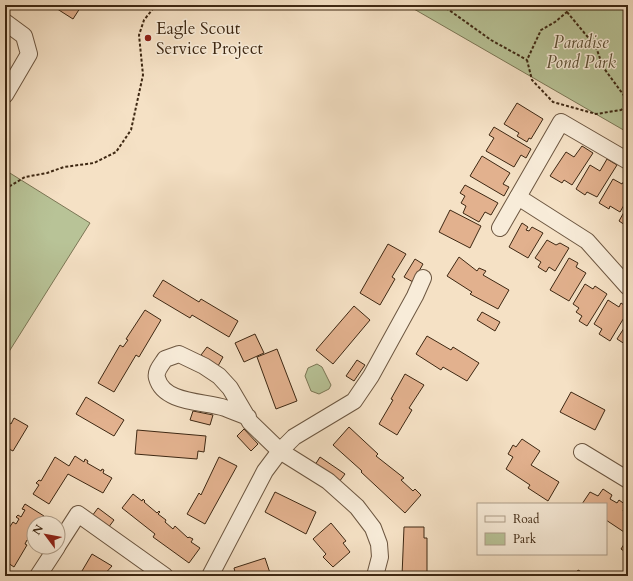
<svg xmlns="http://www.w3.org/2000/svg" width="633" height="581" viewBox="0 0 633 581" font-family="Cardo,serif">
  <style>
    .green { fill: #b8c397; stroke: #7b7655 }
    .building { fill: #e2b18e; stroke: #3e2813 }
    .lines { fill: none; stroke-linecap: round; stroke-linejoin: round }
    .minor-casing { stroke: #6c5640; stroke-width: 18 }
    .path { stroke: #3e2813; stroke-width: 2; stroke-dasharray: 3 2; stroke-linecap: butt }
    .minor { stroke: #f8ecd9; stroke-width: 16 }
    .poi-dot { fill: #8f2418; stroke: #f8ecd9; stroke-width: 1.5 }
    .labels { text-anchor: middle; stroke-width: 3; stroke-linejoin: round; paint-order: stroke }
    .poi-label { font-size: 17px; fill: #3e2813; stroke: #f8ecd9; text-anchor: start }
    .park-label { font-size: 17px; font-style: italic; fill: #5c4f34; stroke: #f8ecd9 }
  </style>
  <rect width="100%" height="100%" fill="#f5e1c5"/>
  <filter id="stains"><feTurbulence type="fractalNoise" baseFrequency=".005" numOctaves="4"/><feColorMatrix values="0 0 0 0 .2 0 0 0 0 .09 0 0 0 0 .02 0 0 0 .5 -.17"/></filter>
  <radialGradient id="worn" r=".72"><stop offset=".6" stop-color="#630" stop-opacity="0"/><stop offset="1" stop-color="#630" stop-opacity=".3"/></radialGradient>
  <g class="green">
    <path d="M407 5H628V130L627 132Z"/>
    <path d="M5 170 90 223 5 358Z"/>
    <path d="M317 364 322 367 331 385 329 389 319 394 311 391 305 376 308 368Z"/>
  </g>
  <g class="building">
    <path d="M51 5H82L73 19Z"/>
    <path d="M517 103 543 119 531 139 529 138 527 142 517 136 519 133 504 124Z"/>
    <path d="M494 127 531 149 526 158 521 155 514 167 486 151 494 138 489 135Z"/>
    <path d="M582 146 593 153 572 185 564 180 562 183 550 176 566 152 574 157Z"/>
    <path d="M482 156 510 173 503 184 509 187 504 196 470 176Z"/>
    <path d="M607 159 617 165 597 197 587 192 585 195 576 189 590 165 600 171Z"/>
    <path d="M628 175V198L620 212 610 206 609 209 599 203 613 179 622 184Z"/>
    <path d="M465 185 498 203 491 215 485 212 479 222 463 213 466 206 461 203 465 196 460 193Z"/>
    <path d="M628 205V227L619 221Z"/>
    <path d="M450 210 481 226 470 248 439 232Z"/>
    <path d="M522 223 528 227 526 230 529 231 532 227 543 233 528 258 509 247Z"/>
    <path d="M547 240 556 245 560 243 569 248 555 271 549 267 546 272 538 267 541 262 535 258Z"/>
    <path d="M388 244 406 254 392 277 395 279 380 305 360 293Z"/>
    <path d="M459 257 477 271 479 268 486 271 483 275 509 290 498 309 470 294 472 292 447 276Z"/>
    <path d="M569 258 578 263 576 267 586 273 569 301 550 290Z"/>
    <path d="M415 259 423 264 413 282 404 277Z"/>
    <path d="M163 280 199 302 201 299 238 321 229 337 192 315 190 318 153 296Z"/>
    <path d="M585 284 593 289 595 286 607 294 587 326 579 321 582 316 576 312 579 308 573 304Z"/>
    <path d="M608 300 619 307 621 303 627 307 625 309 628 311 610 341 599 334 602 329 594 324Z"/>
    <path d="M354 306 370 320 333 364 316 350Z"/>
    <path d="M145 310 161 320 139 357 136 355 114 392 98 383 120 345 123 347 128 340 126 339Z"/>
    <path d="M482 312 500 322 495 331 477 320Z"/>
    <path d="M628 322V346L617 339Z"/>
    <path d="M255 334 264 353 244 362 235 343Z"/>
    <path d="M427 336 451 350 453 347 479 363 467 381 443 367 441 370 416 354Z"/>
    <path d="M207 347 223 357 218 366 201 355Z"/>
    <path d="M277 349 297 401 276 409 257 357Z"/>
    <path d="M357 360 365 365 354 381 346 376Z"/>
    <path d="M405 374 424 385 409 408 412 410 397 435 379 424 393 400 391 399Z"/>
    <path d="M571 392 605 410 595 430 560 412Z"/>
    <path d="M86 397 124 420 114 436 76 414Z"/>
    <path d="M193 411 213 415 210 425 190 420Z"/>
    <path d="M14 418 28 426 13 451 5 447V420L11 424Z"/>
    <path d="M349 427 378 454 376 456 404 478 401 480 413 491 415 489 421 495 405 513 361 472 362 471 333 445Z"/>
    <path d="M244 429 258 444 251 451 237 436Z"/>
    <path d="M137 430 206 436 204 452 198 451 197 459 135 454Z"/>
    <path d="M522 439 540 451 531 465 559 482 548 501 528 488 530 485 506 469 513 457 508 454 513 445 516 447Z"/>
    <path d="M75 456 84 462 85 459 88 461 87 463 101 471 102 469 104 470 103 473 112 478 103 493 68 474 49 504 33 494 39 485 36 483 39 480 41 481 55 457 69 466Z"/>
    <path d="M219 457 237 466 205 524 187 514 199 493 201 495Z"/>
    <path d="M320 457 345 474 339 482 315 465Z"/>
    <path d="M603 489 612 495 610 499 617 503 619 500 626 505 623 511 628 515V526L624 532 606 520V504H582L590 492 598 496Z"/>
    <path d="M275 492 316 512 306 534 265 512Z"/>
    <path d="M133 494 142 501 143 499 145 501 144 502 157 513 159 511 160 512 158 514 166 520 165 522 173 529 175 526 188 538 189 537 193 539 191 542 200 548 189 563 153 537 155 534 122 508Z"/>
    <path d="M25 504 44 516 41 520 43 522 34 523V537L31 542 27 540 25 544 27 545 14 567 5 561V534L13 522 16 524 19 519 16 517 18 515 21 517 25 510 22 509Z"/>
    <path d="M98 508 114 520 108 528 92 516Z"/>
    <path d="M331 523 346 541 343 543 350 552 333 567 323 557 326 554 313 539Z"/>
    <path d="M404 527H424V538H427V576H402Z"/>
    <path d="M628 538V554L621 549Z"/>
    <path d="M92 554 112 566 103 576H79Z"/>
    <path d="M265 558 271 576H236L234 568Z"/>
    <path d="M578 570 589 576H575Z"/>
    <path d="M318 571 325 576H314Z"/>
  </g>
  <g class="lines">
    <defs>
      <g id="minor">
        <path d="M5 22 24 36 29 54 5 95"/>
        <path d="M518 197 587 241 628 287"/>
        <path d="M500 228 561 122 628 161"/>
        <path d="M248 417C240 414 232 411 225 408 205 401 164 404 157 378 155 371 162 364 165 359L179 354 204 366 219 376 230 388 250 422 280 451 328 481 357 507 373 528 379 544 380 557 375 576"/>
        <path d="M582 452 628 480"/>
        <path d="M58 545 78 514 165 576"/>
        <path d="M38 576 57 547"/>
        <path d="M210 576 265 471 280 451 294 437 354 401 371 376 415 296 423 278"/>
      </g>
    </defs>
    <use href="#minor" class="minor-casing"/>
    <g class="path">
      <path d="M442 5 491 40 527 60"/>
      <path d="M575 5 555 22 541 30 527 60 532 80 553 102 596 114 621 110 628 103"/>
      <path d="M567 12 596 47 603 67 628 101"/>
      <path d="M5 189 25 177 47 173 64 167 94 163 116 152 131 130 143 75 139 35 144 20 156 5"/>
    </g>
    <use href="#minor" class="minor"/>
  </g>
  <circle class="poi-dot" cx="148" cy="38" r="4"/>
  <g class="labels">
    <g class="poi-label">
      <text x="156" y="34">Eagle Scout<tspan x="156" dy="20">Service Project</tspan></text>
    </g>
    <g class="park-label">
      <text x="581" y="48">Paradise<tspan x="581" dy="20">Pond Park</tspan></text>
    </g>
  </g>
  <rect width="633" height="581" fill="none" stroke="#f5e1c5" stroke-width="20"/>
  <rect x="6" y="6" width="621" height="569" fill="none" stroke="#3e2813" stroke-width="2"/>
  <rect x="10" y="10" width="613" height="561" fill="none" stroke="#3e2813"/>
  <rect x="477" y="503" width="130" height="52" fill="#f8ecd9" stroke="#ae9e8a"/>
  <rect x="485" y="516" width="20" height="6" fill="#f8ecd9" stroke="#ae9e8a"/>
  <text x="513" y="523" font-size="12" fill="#3e2813">Road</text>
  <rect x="485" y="533" width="20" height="12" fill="#b8c397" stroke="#ae9e8a"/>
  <text x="513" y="543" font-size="12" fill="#3e2813">Park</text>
  <g transform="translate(46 535) rotate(302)"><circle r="19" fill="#f8ecd9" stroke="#ae9e8a"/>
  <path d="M0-3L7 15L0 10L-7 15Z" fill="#8f2418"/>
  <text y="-6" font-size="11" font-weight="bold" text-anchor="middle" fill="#3e2813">N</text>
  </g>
  <rect width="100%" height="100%" filter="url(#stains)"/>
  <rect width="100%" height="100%" fill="url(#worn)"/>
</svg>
